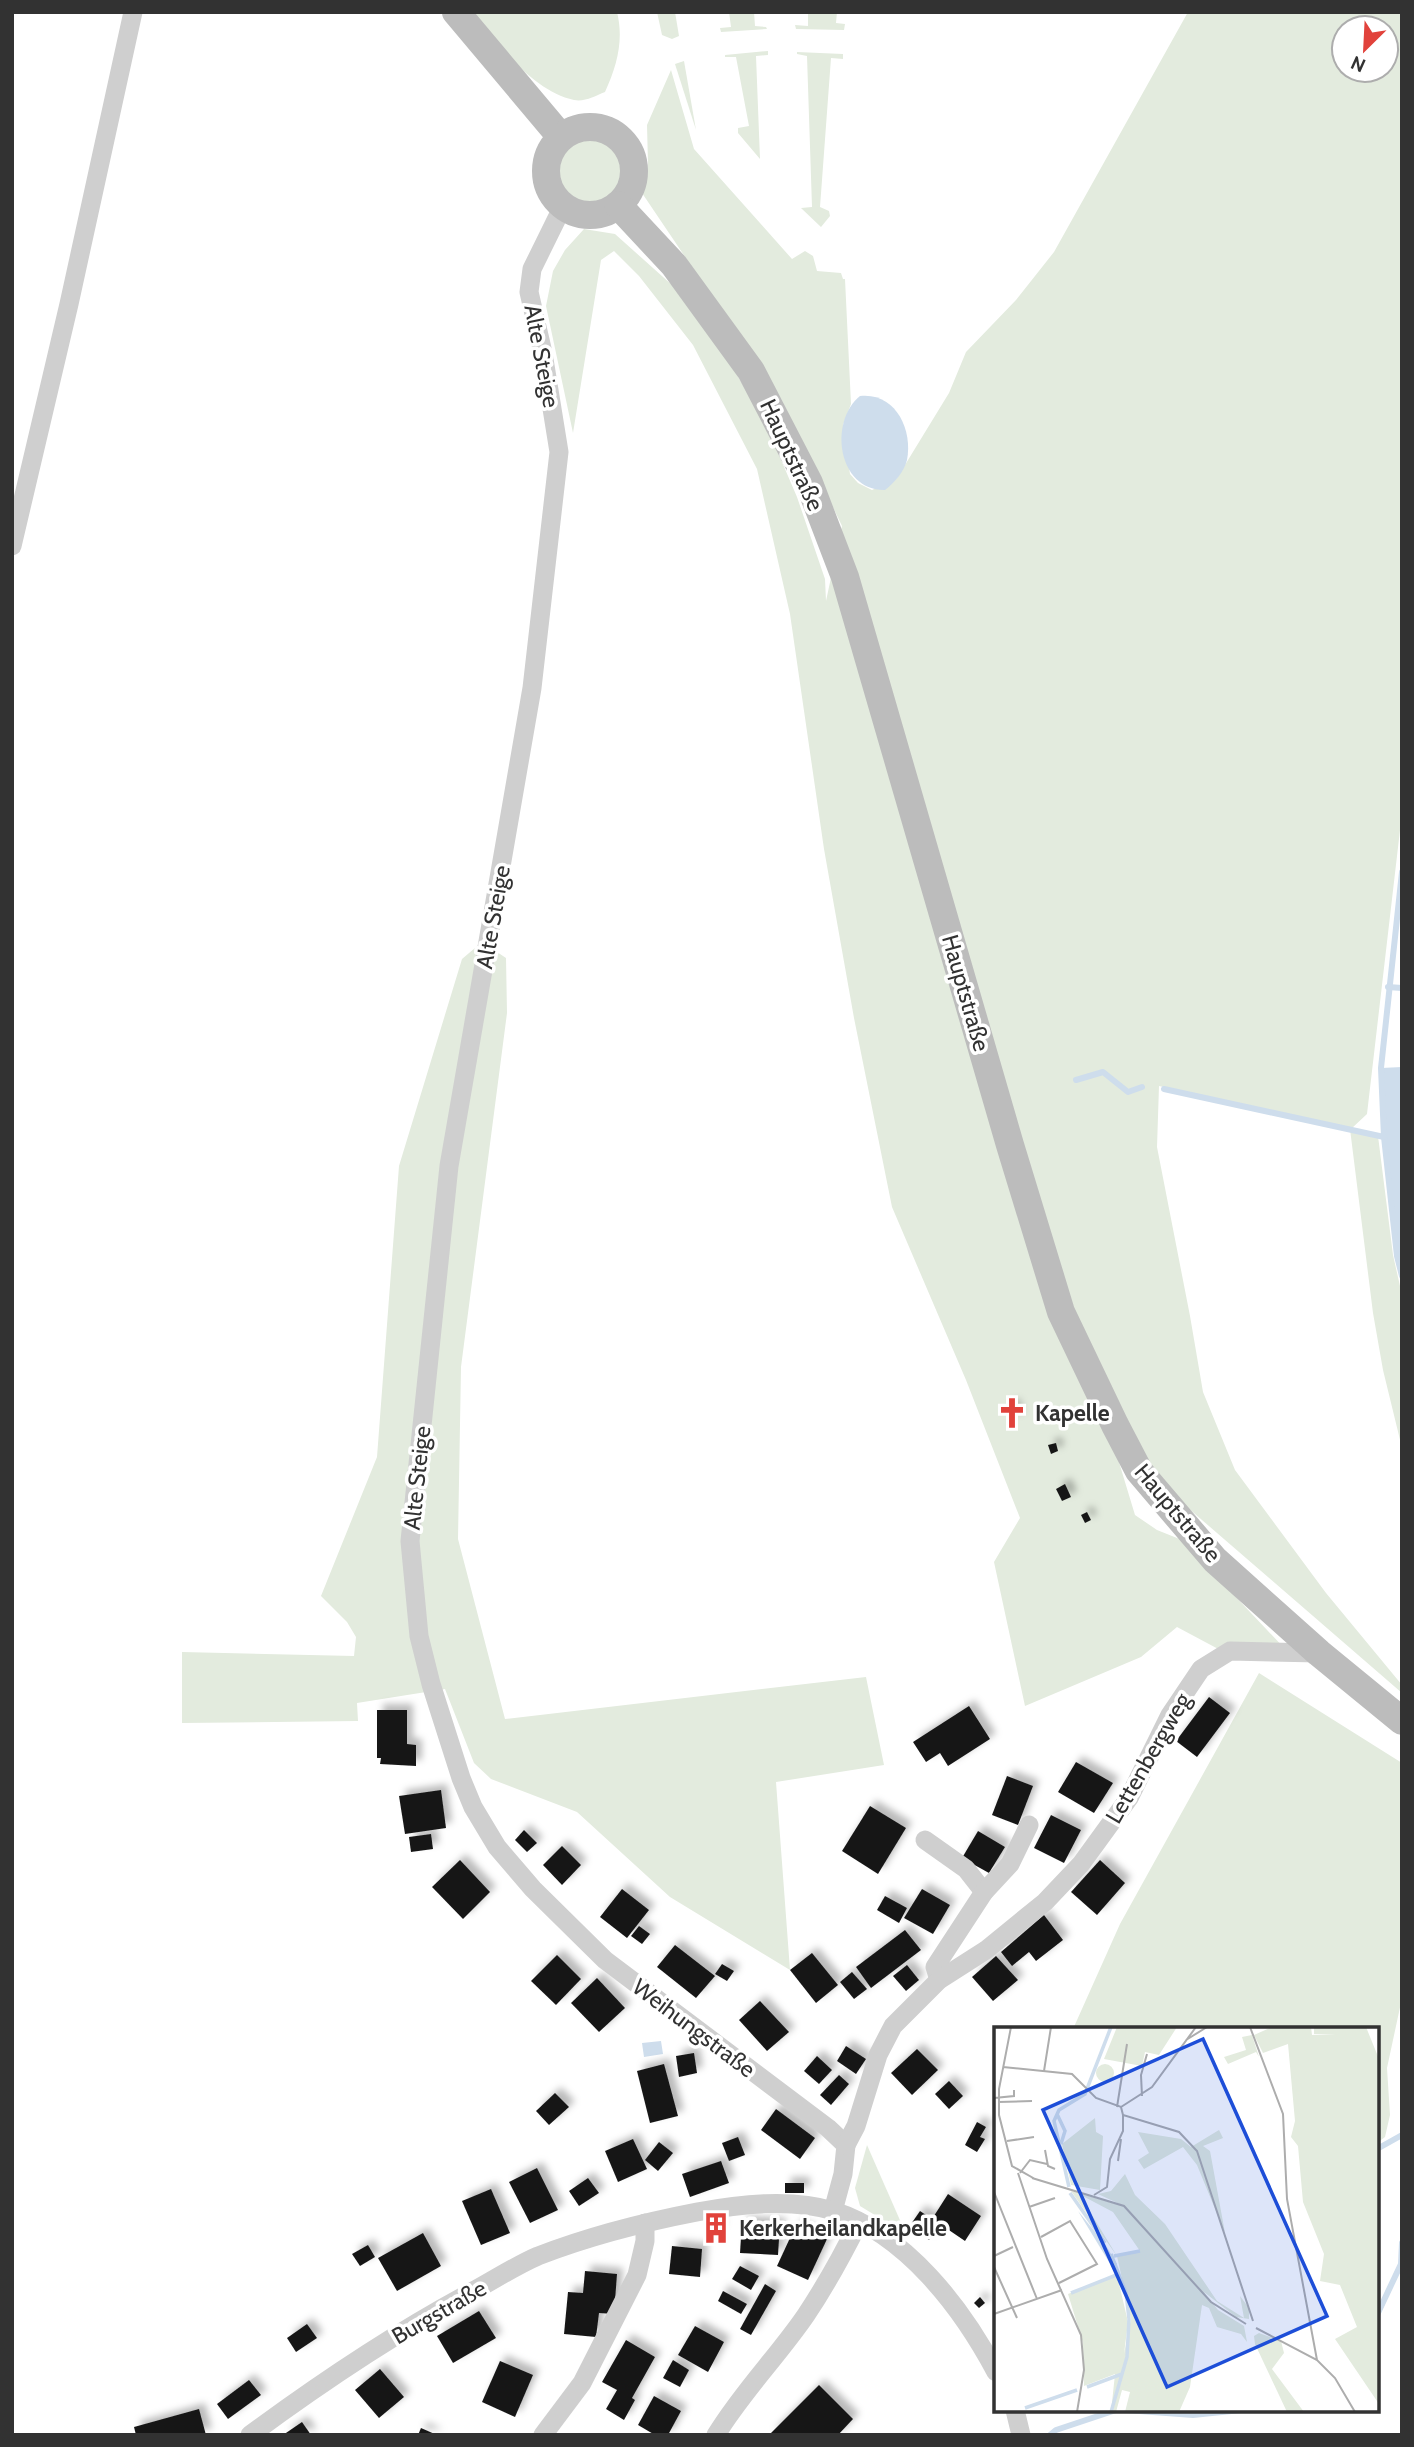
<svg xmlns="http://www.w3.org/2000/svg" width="1414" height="2447" viewBox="0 0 1414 2447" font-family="Cabin,sans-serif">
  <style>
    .green { fill: #e3ebde; fill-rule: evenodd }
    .water { fill: #ceddec }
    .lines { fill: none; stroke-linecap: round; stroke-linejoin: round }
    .stream { stroke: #ceddec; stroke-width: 6 }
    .building { fill: #191919; filter: url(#shadow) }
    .minor { stroke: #cfcfcf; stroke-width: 19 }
    .secondary { stroke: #bcbcbc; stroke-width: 28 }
    .labels { text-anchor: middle; stroke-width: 7; stroke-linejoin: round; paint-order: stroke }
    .street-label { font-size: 23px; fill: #323232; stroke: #fff }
    .poi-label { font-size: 23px; font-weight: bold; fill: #323232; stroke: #fff; text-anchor: start }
    .inset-river { fill: none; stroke: #ceddec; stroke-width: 3.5 }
    .inset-road { fill: none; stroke: #adadad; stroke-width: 2 }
    .view { fill: #1d4ed8; fill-opacity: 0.15; stroke: #1d4ed8; stroke-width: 3.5 }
    .inset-edge { fill: none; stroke: #323232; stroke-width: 3.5 }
  </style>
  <defs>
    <filter id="shadow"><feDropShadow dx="6" dy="-6" stdDeviation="3.5" flood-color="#0004"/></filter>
  </defs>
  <rect width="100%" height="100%" fill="#fff"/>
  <g class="green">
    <path d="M469 12H617C624 40 617 66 605 92 595 96 585 102 574 100 532 91 497 42 469 12Z"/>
    <path d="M657 12H675L679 36 672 39 662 35Z"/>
    <path d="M729 12H754L755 26 766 27 767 29 721 32 720 28 731 27Z"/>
    <path d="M808 12H837L836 23 845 24 844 30 796 29 795 25 808 26Z"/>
    <path d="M1188 12H1402V813L1367 1114 1351 1129 1378 1136 1393 1255 1402 1295V1448L1383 1370 1373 1313 1350 1129 1159 1086 1157 1147 1190 1316 1203 1392 1235 1470 1326 1593 1402 1685V1693L1180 1501 1115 1449 1135 1515 1157 1530 1182 1540 1287 1651H1222L1177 1627 1141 1657 1025 1706 994 1562 1020 1518 966 1380 892 1207 854 1018 824 849 790 614 757 469 693 345 639 276 614 251 601 260 573 433 546 306 553 271 565 250 584 229 615 234 672 285 734 370 764 420 797 497 825 579 826 601 842 526 781 399 642 193 648 164 647 125 671 70 694 149 792 259 805 251 813 256 817 271 841 273 843 279H845L851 404 843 425 850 474 858 483 872 490 897 478 949 393 966 352 1016 300 1054 252ZM1344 28H1386V70H1344Z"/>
    <path d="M768 51V55L756 56 760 159 738 133V128L749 126 736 57H725V55Z"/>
    <path d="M797 52 843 54V59L831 58 820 207 829 211 830 216 821 227 801 208 812 207 807 56 797 54Z"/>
    <path d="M684 61 696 130 675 64Z"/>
    <circle cx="590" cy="171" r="44"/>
    <path d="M482 942 506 958 507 1013 461 1367 458 1539 505 1719 866 1677 884 1765 776 1782 790 1970 670 1897 577 1812 491 1779 474 1763 445 1689 357 1703 358 1721 182 1723V1652L354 1656 356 1637 347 1622 321 1596 377 1457 399 1166 462 959Z"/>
    <path d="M1259 1673 1402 1763V1998L1387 2068 1390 2115 1385 2137 1377 2143V2029H1073L1120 1924Z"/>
    <path d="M867 2145 906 2234 860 2206 855 2188Z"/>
  </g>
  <g class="water">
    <path d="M860 396C895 392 913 429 907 460 904 472 894 483 885 490 838 491 828 422 860 396Z"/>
    <path d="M1402 1067V1276C1387 1208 1384 1137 1381 1068Z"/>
    <path d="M661 2041 663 2054 644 2057 642 2043Z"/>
  </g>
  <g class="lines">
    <g class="stream">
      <path d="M1402 872 1381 1068 1384 1137 1397 1256 1402 1276"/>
      <path d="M1388 987 1402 988"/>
      <path d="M1076 1080 1103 1072 1128 1092 1142 1087"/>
      <path d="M1164 1089 1384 1137"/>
      <path d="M1377 2149 1402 2135"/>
      <path d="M1377 2315 1401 2264 1402 2243"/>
      <path d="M1126 2410 1193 2415 1241 2410"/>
      <path d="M1050 2435 1056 2430 1116 2410"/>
    </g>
  </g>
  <g class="building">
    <path d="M1014 1405 1017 1418 1010 1420 1006 1407Z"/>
    <path d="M1056 1443 1058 1451 1051 1454 1048 1445Z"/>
    <path d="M1065 1484 1071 1497 1062 1501 1056 1489Z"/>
    <path d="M1087 1512 1091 1520 1085 1523 1081 1515Z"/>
    <path d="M1209 1697 1230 1713 1197 1757 1176 1741Z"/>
    <path d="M969 1706 990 1739 948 1766 940 1753 926 1762 913 1742Z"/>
    <path d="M377 1710H407V1744L416 1745V1766L380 1764 381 1758H377Z"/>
    <path d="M1076 1762 1113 1783 1094 1813 1058 1792Z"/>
    <path d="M1007 1776 1033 1786 1018 1825 992 1815Z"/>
    <path d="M441 1790 446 1828 405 1834 399 1796Z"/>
    <path d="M870 1806 906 1828 878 1874 842 1851Z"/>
    <path d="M1051 1815 1081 1830 1064 1863 1034 1848Z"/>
    <path d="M524 1830 537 1843 527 1852 515 1840Z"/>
    <path d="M978 1831 1005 1847 989 1873 962 1858Z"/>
    <path d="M431 1834 433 1849 411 1852 409 1837Z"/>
    <path d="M562 1846 581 1865 562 1885 543 1865Z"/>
    <path d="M460 1860 490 1892 463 1919 432 1887Z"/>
    <path d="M1100 1860 1125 1883 1097 1915 1071 1892Z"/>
    <path d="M622 1889 649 1910 627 1938 600 1917Z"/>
    <path d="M922 1889 950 1905 933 1934 904 1918Z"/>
    <path d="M885 1896 907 1908 899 1923 877 1910Z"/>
    <path d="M1044 1915 1063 1940 1036 1961 1029 1952 1012 1966 1001 1952Z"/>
    <path d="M639 1926 650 1934 642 1944 631 1936Z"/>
    <path d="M905 1930 921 1950 871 1988 856 1967Z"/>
    <path d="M675 1945 715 1976 696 1998 657 1967Z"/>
    <path d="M812 1953 838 1985 816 2003 790 1970Z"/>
    <path d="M557 1955 581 1979 556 2005 531 1981Z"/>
    <path d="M996 1956 1018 1980 993 2001 972 1977Z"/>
    <path d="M722 1964 734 1971 727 1981 715 1974Z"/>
    <path d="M907 1965 919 1980 906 1991 893 1976Z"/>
    <path d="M852 1972 867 1989 854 1999 840 1982Z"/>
    <path d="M597 1978 625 2008 599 2032 571 2003Z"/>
    <path d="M760 2001 789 2032 767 2051 739 2020Z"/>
    <path d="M846 2046 866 2059 856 2074 837 2061Z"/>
    <path d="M917 2049 938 2070 912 2095 891 2073Z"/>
    <path d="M694 2053 697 2073 679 2077 676 2056Z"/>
    <path d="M817 2056 832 2070 819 2084 804 2071Z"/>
    <path d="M664 2064 678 2116 650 2123 637 2071Z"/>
    <path d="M839 2075 849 2084 831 2105 820 2095Z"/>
    <path d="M949 2081 963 2096 949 2109 935 2094Z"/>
    <path d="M555 2093 569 2107 549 2125 536 2111Z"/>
    <path d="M776 2109 815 2138 800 2159 761 2130Z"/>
    <path d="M977 2122 986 2127 980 2137 985 2139 977 2152 965 2145Z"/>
    <path d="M738 2137 745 2155 729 2161 722 2143Z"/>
    <path d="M633 2139 647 2169 618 2182 605 2151Z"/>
    <path d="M659 2142 673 2153 658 2171 645 2160Z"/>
    <path d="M721 2161 729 2183 690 2197 682 2174Z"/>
    <path d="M537 2168 558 2210 530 2223 509 2182Z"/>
    <path d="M588 2178 599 2193 579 2206 569 2191Z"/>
    <rect x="785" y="2183" width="19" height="10"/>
    <path d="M491 2189 510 2233 481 2245 462 2201Z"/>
    <path d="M948 2194 981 2216 965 2241 940 2224 929 2240 909 2227 920 2211 932 2219Z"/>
    <path d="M742 2222 780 2224 778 2255 740 2253Z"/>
    <path d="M719 2224V2231H712V2225Z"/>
    <path d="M796 2225 827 2239 808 2280 777 2266Z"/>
    <path d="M423 2233 441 2266 397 2291 378 2258Z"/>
    <path d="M368 2245 375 2257 360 2266 352 2254Z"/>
    <path d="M672 2246 702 2249 700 2277 669 2274Z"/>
    <path d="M740 2266 759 2276 751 2290 732 2279Z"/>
    <path d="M585 2271 617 2274 614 2314 599 2313 596 2337 564 2334 568 2292 583 2293Z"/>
    <path d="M765 2284 776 2291 751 2335 740 2329Z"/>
    <path d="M723 2291 747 2304 741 2314 718 2301Z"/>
    <path d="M980 2297 985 2303 979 2308 974 2303Z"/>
    <path d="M479 2311 496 2338 453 2363 437 2336Z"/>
    <path d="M307 2324 317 2338 296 2352 287 2338Z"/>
    <path d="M695 2326 724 2342 708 2372 678 2355Z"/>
    <path d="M626 2340 655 2357 632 2398 635 2400 624 2420 606 2409 617 2390 602 2382Z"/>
    <path d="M673 2360 689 2370 680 2387 663 2378Z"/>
    <path d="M500 2361 533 2375 515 2417 482 2402Z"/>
    <path d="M380 2369 404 2397 379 2418 355 2390Z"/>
    <path d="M249 2380 261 2395 228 2419 217 2404Z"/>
    <path d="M819 2385 853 2419 838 2435H769Z"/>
    <path d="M654 2396 681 2411 668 2435H655L638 2425Z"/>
    <path d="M199 2409 206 2435H136L134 2427Z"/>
    <path d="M302 2422 311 2435H283Z"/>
    <path d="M421 2428 437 2435H418Z"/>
  </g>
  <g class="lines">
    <g class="minor">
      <path d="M563 206 532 269 529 292 543 353 559 452 532 688 449 1166 410 1541 419 1636 431 1684 461 1778 473 1807 497 1847 533 1889 605 1960 828 2128 846 2145 843 2174 833 2211"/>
      <path d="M12 546 69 304 133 12"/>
      <path d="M925 1840 966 1869 984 1892"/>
      <path d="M939 1980 935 1967 984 1892 1010 1864 1029 1825"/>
      <path d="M846 2145 856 2126 878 2055 893 2026 939 1980 986 1950 1045 1902 1081 1864 1129 1798 1170 1715 1201 1669 1230 1651 1319 1653"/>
      <path d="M1015 2410 1021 2435"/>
      <path d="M250 2435C323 2381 398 2331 477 2289 497 2278 517 2265 538 2256 587 2237 645 2222 697 2212 740 2204 791 2198 834 2211 906 2234 962 2308 996 2372"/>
      <path d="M543 2435 582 2383 637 2275 645 2241V2223"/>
      <path d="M716 2435C742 2392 778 2356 806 2315 826 2285 843 2254 859 2222"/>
    </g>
    <g class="secondary">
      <path d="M456 12 561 137"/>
      <circle cx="590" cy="171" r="44"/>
      <path d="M618 205 674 265 751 371 809 483 845 577 1010 1145 1061 1312 1115 1425 1139 1471 1215 1560 1319 1653 1402 1721"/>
    </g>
  </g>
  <defs>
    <symbol id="church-bare" viewBox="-9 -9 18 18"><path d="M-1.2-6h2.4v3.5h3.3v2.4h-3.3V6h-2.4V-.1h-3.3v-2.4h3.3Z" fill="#e1423b" stroke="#fff" stroke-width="2.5" paint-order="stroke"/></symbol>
    <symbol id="building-bare" viewBox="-9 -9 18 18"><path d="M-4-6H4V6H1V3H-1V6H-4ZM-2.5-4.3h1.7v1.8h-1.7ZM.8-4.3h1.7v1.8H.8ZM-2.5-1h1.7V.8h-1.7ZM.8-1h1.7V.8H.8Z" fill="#e1423b" stroke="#fff" stroke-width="2.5" paint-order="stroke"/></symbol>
  </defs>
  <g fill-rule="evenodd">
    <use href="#church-bare" x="990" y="1391" width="44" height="44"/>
    <use href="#building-bare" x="694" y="2206" width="44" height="44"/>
  </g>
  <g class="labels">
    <g class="street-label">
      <text transform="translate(542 356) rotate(79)" y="8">Alte Steige</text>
      <text transform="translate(792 455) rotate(65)" y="8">Hauptstraße</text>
      <text transform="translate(493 917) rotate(-80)" y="8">Alte Steige</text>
      <text transform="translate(966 993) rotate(74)" y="8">Hauptstraße</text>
      <text transform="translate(417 1478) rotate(-84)" y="8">Alte Steige</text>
      <text transform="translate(1178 1513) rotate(50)" y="8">Hauptstraße</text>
      <text transform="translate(1148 1758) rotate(-60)" y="8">Lettenbergweg</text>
      <text transform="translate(694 2028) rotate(37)" y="8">Weihungstraße</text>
      <text transform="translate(439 2312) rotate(-30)" y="8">Burgstraße</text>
    </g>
    <g class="poi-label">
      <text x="1035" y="1421">Kapelle</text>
      <text x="739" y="2236">Kerkerheilandkapelle</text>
    </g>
  </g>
  <g transform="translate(994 2027)">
    <rect width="385" height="385" fill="#fff"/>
    <path d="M123 0 160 1 183 0 165 28 151 25 148 39 110 32ZM278 0H317L318 8 342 7H320V0H372L385 32V377L341 312 363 300 346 258 326 254 330 227 309 175 304 119 297 110 301 94 294 17 269 26 260 8ZM258 8 265 30 262 25 234 37 230 30 252 23 248 10ZM102 46a9 9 0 1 1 18 0a9 9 0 1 1-18 0ZM101 91 102 105 109 109 106 163 77 158 68 117ZM225 103 229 111 209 119 216 124 231 206 203 138 189 120 150 142 144 133 155 126 144 105 187 112 197 120ZM131 147 141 168 171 197 223 274 250 291 246 269 255 281V292L242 290 210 265 224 283 250 299 253 315 247 307 223 300 215 281 208 278 196 360 185 385H131L136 365 128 363 122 385H117L121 347 90 359 89 316 74 267 123 248 134 295 130 327 137 292 123 229 77 164 132 180 104 167 117 164ZM85 167 119 185 146 224 123 229ZM265 306 287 314 290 326 278 342 310 385H293L261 317 260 309Z" fill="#e3ebde" fill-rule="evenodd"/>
    <path d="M84 184 111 217 123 237 118 240Z" fill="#ceddec"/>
    <path class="inset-river" d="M63 87 71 104 67 117M75 160 60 94 65 83 91 67 117 0M76 166 111 216M120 229 146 224M77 266 125 247M93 360 128 347M31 381 83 363M117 385 133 330 135 292 132 266 117 227"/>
    <path class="inset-road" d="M17 0 5 62V88L18 139 41 152M256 0 289 87 293 172 323 333M192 13 213 0M9 40 78 47 102 71 127 80 158 60 202 0M50 44 57 0M148 69 147 48 153 27M0 71 20 69V63M4 75 38 74M123 80 133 17M127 80 129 88 185 105 203 124 259 294M13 114 40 110M51 123 54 139 61 142M124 134 127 112M24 146 53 232 87 308 90 343 83 385M26 146 36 133 53 137M38 151 130 179 217 275 252 297M0 165 43 272M100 168 113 160 116 132 129 104V88M35 180 61 171M47 210 76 194 103 237 65 256M0 229 19 220M0 240 23 291M0 287 68 263M262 301 323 333 341 351 361 385"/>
    <path class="view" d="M209 12 333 289 173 360 49 83Z"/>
    <rect width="385" height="385" class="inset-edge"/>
  </g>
  <rect width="1414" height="2447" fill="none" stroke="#323232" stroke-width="28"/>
  <g transform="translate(1365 49) rotate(204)"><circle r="33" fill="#ffffff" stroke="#adadad" stroke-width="2"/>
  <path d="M0-5L12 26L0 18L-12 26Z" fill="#e1423b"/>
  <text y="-10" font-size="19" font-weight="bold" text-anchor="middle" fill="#323232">N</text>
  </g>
</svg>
